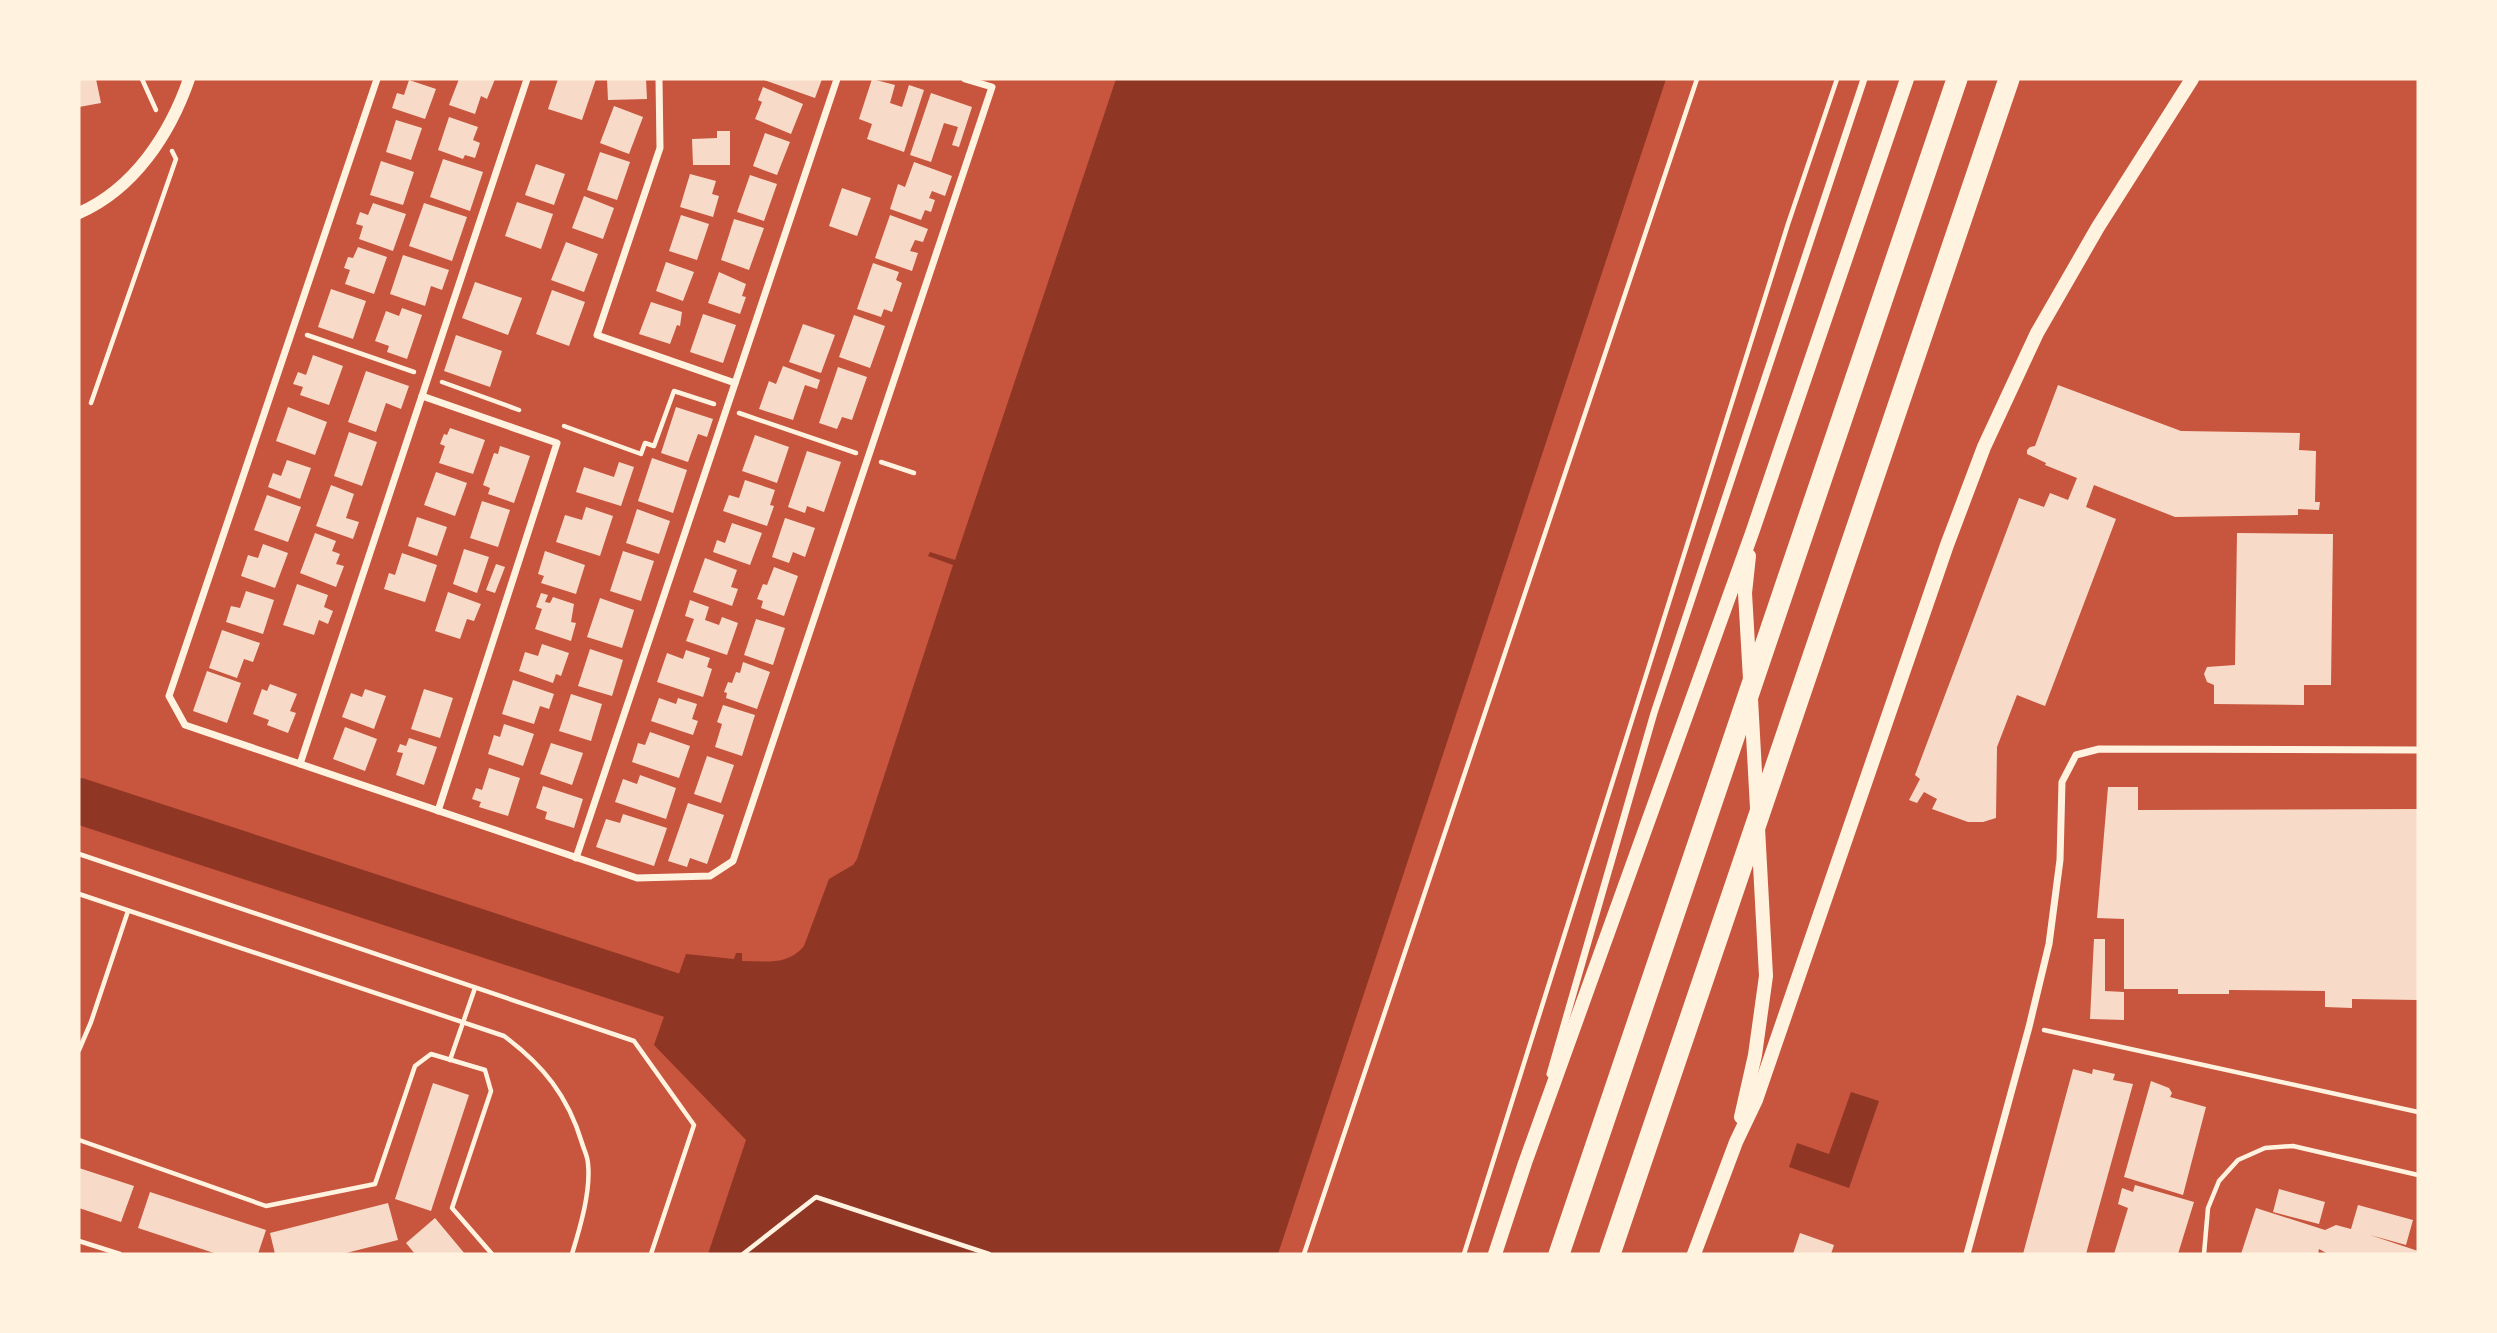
<svg xmlns="http://www.w3.org/2000/svg" width="2497" height="1333" viewBox="0 0 2497 1333" font-family="'Archivo Narrow',sans-serif">
  <style>
    .water { fill: #8f3625 }
    .lines { fill: none; stroke-linecap: round; stroke-linejoin: round }
    .river { stroke: #8f3625; stroke-width: 46 }
    .building { fill: #f7dbc8 }
    .path { stroke: #fff3e0; stroke-width: 4.5 }
    .minor { stroke: #fff3e0; stroke-width: 7 }
    .tertiary { stroke: #fff3e0; stroke-width: 12 }
    .secondary { stroke: #fff3e0; stroke-width: 14 }
    .motorway { stroke: #fff3e0; stroke-width: 21 }
  </style>
  <rect width="100%" height="100%" fill="#c8553d"/>
  <g class="water">
    <path d="M1116 79H1666L1278 1254H708L746 1140 654 1045 686 954 734 959 736 953H742V961C765 961 788 966 804 946L829 879 853 865 857 859 953 565 928 556 930 552 955 560Z"/>
    <path d="M1851 1092 1879 1101 1849 1188 1789 1167 1797 1143 1829 1154Z"/>
  </g>
  <g class="lines">
    <path class="river" d="M79 801 671 995"/>
  </g>
  <g class="building">
    <path d="M79 79H96L101 103 79 107Z"/>
    <path d="M459 79H495L487 99 481 96 475 114 449 105Z"/>
    <path d="M558 79H596L582 120 548 109Z"/>
    <path d="M607 79H646L647 99 608 100Z"/>
    <path d="M761 79H822L815 98Z"/>
    <path d="M872 79 895 85 890 103 902 107 909 85 924 90 904 152 867 139 872 124 859 119Z"/>
    <path d="M409 80 436 89 425 119 392 108 397 93 404 95Z"/>
    <path d="M763 87 803 104 791 134 755 119 762 102 758 100Z"/>
    <path d="M931 93 972 107 959 147 952 145 958 127 944 123 931 162 910 155Z"/>
    <path d="M614 106 643 117 629 154 600 143Z"/>
    <path d="M449 117 478 127 473 140 480 143 475 158 465 155 463 159 438 150Z"/>
    <path d="M396 120 422 128 411 160 386 152Z"/>
    <path d="M717 131H730V165H693L692 139 717 138Z"/>
    <path d="M765 133 790 142 777 175 753 166Z"/>
    <path d="M600 152 630 162 617 200 587 190Z"/>
    <path d="M443 159 483 172 470 211 430 197Z"/>
    <path d="M381 161 414 172 403 205 370 195Z"/>
    <path d="M914 162 952 176 945 196 932 191 929 198 935 200 931 212 925 210 921 220 890 209 898 184 905 187Z"/>
    <path d="M536 164 565 174 554 205 525 195Z"/>
    <path d="M690 174 716 181 712 194 719 196 713 217 680 207Z"/>
    <path d="M750 175 777 184 764 221 737 212Z"/>
    <path d="M842 188 871 198 857 236 829 226Z"/>
    <path d="M584 196 614 208 603 239 572 228Z"/>
    <path d="M517 202 553 214 541 249 505 236Z"/>
    <path d="M373 203 406 214 393 251 359 239 363 226 356 224 360 212 368 215Z"/>
    <path d="M424 203 467 217 452 261 409 246Z"/>
    <path d="M681 215 709 224 697 260 669 251Z"/>
    <path d="M890 215 928 229 923 242 915 240 910 251 918 253 912 271 875 258Z"/>
    <path d="M734 219 764 228 749 270 721 260Z"/>
    <path d="M566 242 598 254 584 292 551 280Z"/>
    <path d="M358 247 387 257 374 294 345 284 350 270 344 268 348 257 353 258Z"/>
    <path d="M403 255 449 270 442 290 431 286 425 306 390 294Z"/>
    <path d="M666 262 694 272 683 301 656 291Z"/>
    <path d="M873 263 899 272 896 280 902 283 892 312 884 309 881 317 857 309Z"/>
    <path d="M719 272 746 284 742 296 746 297 740 314 708 303Z"/>
    <path d="M475 282 522 298 508 335 462 318Z"/>
    <path d="M331 289 366 301 353 339 318 327Z"/>
    <path d="M552 290 585 302 569 346 536 334Z"/>
    <path d="M651 302 682 312 680 326 677 325 670 344 639 334Z"/>
    <path d="M402 308 422 315 407 359 387 352 389 346 375 341 386 311 399 316Z"/>
    <path d="M703 314 736 325 723 363 690 352Z"/>
    <path d="M854 315 885 326 870 368 839 357Z"/>
    <path d="M803 324 835 335 821 373 789 362Z"/>
    <path d="M456 335 502 351 490 387 444 371Z"/>
    <path d="M313 355 343 366 329 405 300 395 303 387 293 384 298 372 306 375Z"/>
    <path d="M783 366 820 380 817 389 805 385 793 420 759 409 769 381 776 384Z"/>
    <path d="M838 367 867 377 852 420 842 417 837 429 819 423Z"/>
    <path d="M366 371 409 386 401 409 386 403 376 432 348 422Z"/>
    <path d="M2058 385 2181 431 2300 433 2299 450 2316 451 2315 502H2320L2319 510 2298 509V515L2175 517 2094 485 2086 507 2116 519 2045 706 2017 695 1997 747 1996 818 1983 822H1968L1932 809 1937 799 1924 792 1917 803 1909 800 1920 779 1915 775 2019 498 2044 507 2050 493 2068 500 2077 478 2045 465 2046 463 2027 454V450L2030 447 2035 446Z"/>
    <path d="M288 407 327 422 315 455 276 441Z"/>
    <path d="M676 407 713 419 707 437 698 434 688 462 661 453Z"/>
    <path d="M450 428 485 440 473 474 439 463 445 446 440 444 444 434 447 435Z"/>
    <path d="M349 432 377 442 362 486 334 476Z"/>
    <path d="M755 435 789 447 777 483 742 471Z"/>
    <path d="M500 446 530 456 514 503 488 494 490 488 483 485 494 453 498 454Z"/>
    <path d="M807 451 841 462 824 512 807 506 805 513 788 507Z"/>
    <path d="M652 458 687 470 673 513 638 501Z"/>
    <path d="M287 460 311 468 300 499 268 487 273 473 281 476Z"/>
    <path d="M619 462 634 467 621 506 576 492 584 467 614 477Z"/>
    <path d="M436 472 467 483 455 516 424 505Z"/>
    <path d="M745 480 775 490 770 505 774 506 767 526 723 511 729 495 739 498Z"/>
    <path d="M331 485 354 494 346 518 359 522 353 539 316 526Z"/>
    <path d="M267 495 301 507 288 542 254 530Z"/>
    <path d="M482 501 510 510 498 547 470 538Z"/>
    <path d="M586 507 613 516 600 556 556 542 565 515 582 520Z"/>
    <path d="M637 509 670 521 659 554 626 543Z"/>
    <path d="M417 517 447 527 437 556 408 546Z"/>
    <path d="M785 518 815 528 805 557 793 552 789 563 772 557Z"/>
    <path d="M732 523 762 533 750 565 713 552 717 540 725 543Z"/>
    <path d="M315 533 336 541 332 551 340 554 336 564 344 566 336 587 300 573Z"/>
    <path d="M2237 533 2333 534 2331 685H2304V705L2214 704V685L2207 682 2204 674 2207 667 2235 665Z"/>
    <path d="M263 544 288 553 275 588 241 576 248 555 258 558Z"/>
    <path d="M464 549 489 557 477 593 453 584Z"/>
    <path d="M545 551 585 565 576 594 541 583 544 576 538 574Z"/>
    <path d="M623 551 654 561 641 601 610 591Z"/>
    <path d="M402 553 437 565 425 602 384 589 389 573 395 575Z"/>
    <path d="M705 558 737 570 731 587 738 589 732 606 693 592Z"/>
    <path d="M496 564 505 567 495 593 486 590Z"/>
    <path d="M774 567 798 576 784 616 761 608 763 601 757 599 763 584 767 585Z"/>
    <path d="M297 584 328 595 324 607 333 611 328 624 319 620 314 635 283 625Z"/>
    <path d="M246 591 274 600 263 634 226 622 231 606 240 608Z"/>
    <path d="M448 592 481 604 474 621 467 619 460 639 435 631Z"/>
    <path d="M541 593 548 595 545 602 550 603 553 597 574 604 571 622 576 623 571 641 535 629 542 609 536 607Z"/>
    <path d="M600 598 634 610 622 648 587 637Z"/>
    <path d="M690 600 709 607 705 620 719 625 722 617 738 623 727 655 686 641 694 619 685 616Z"/>
    <path d="M756 619 785 628 773 665 744 655Z"/>
    <path d="M222 630 260 643 253 662 244 659 237 678 209 668Z"/>
    <path d="M542 644 569 653 561 676 556 674 553 683 519 671 525 652 538 656Z"/>
    <path d="M590 649 623 660 612 696 578 686Z"/>
    <path d="M686 650 710 658 707 667 712 669 703 697 657 682 667 653 683 659Z"/>
    <path d="M743 662 770 672 757 709 726 698 727 693 724 692 728 682 732 683 736 672 740 673Z"/>
    <path d="M207 671 241 683 227 723 193 711Z"/>
    <path d="M513 680 554 694 549 709 540 706 534 724 502 714Z"/>
    <path d="M270 684 297 694 290 711 296 713 288 733 267 725 269 720 253 714 262 689 267 691Z"/>
    <path d="M365 689 386 696 374 729 342 717 351 693 362 697Z"/>
    <path d="M424 689 453 698 440 738 411 729Z"/>
    <path d="M571 694 602 704 591 741 559 731Z"/>
    <path d="M659 698 676 704 678 698 697 704 692 719 698 721 693 735 651 721Z"/>
    <path d="M723 705 755 715 742 756 715 747 722 724 717 722Z"/>
    <path d="M504 724 534 734 523 766 488 754 494 735 500 737Z"/>
    <path d="M345 727 377 739 365 771 333 759Z"/>
    <path d="M650 732 690 746 679 778 632 762 638 743 645 745Z"/>
    <path d="M409 738 437 747 424 785 396 775 403 753 397 752 400 744 406 746Z"/>
    <path d="M551 743 583 753 572 785 540 774Z"/>
    <path d="M707 756 734 765 721 803 694 794Z"/>
    <path d="M489 768 520 778 508 816 479 807 481 802 472 799 476 788 482 790Z"/>
    <path d="M640 775 676 788 666 819 615 802 623 779 637 784Z"/>
    <path d="M543 786 583 799 574 828 545 819 547 812 536 808Z"/>
    <path d="M2108 787H2138V810L2418 809V1000L2352 999V1008L2325 1007V991L2229 990V994H2178V989H2124V919L2097 918Z"/>
    <path d="M688 803 724 815 707 864 690 858 687 867 668 861Z"/>
    <path d="M623 814 667 828 654 866 596 847 606 819 620 823Z"/>
    <path d="M2094 939H2105V991L2124 992V1020L2090 1019Z"/>
    <path d="M2073 1069 2092 1074 2093 1069 2115 1074 2113 1080 2133 1084 2086 1254H2023Z"/>
    <path d="M2151 1081 2169 1088 2172 1093 2170 1097 2206 1107 2183 1195 2124 1177Z"/>
    <path d="M433 1083 469 1095 431 1211 395 1199Z"/>
    <path d="M79 1168 134 1186 121 1222 79 1208Z"/>
    <path d="M2135 1185 2194 1202 2178 1254H2114L2128 1208 2118 1204 2122 1188 2133 1192Z"/>
    <path d="M2279 1189 2325 1202 2319 1224 2273 1212Z"/>
    <path d="M150 1192 266 1230 258 1254H217L138 1228Z"/>
    <path d="M388 1203 398 1240 342 1254H275L270 1233Z"/>
    <path d="M2358 1205 2413 1220 2406 1245 2370 1235 2418 1251V1254H2328L2319 1249 2318 1254H2241L2256 1208 2325 1230 2336 1225 2351 1229Z"/>
    <path d="M435 1218 465 1254H415L406 1243Z"/>
    <path d="M1800 1233 1834 1245 1831 1254H1793Z"/>
  </g>
  <g class="lines">
    <g class="path">
      <path d="M142 79 156 110"/>
      <path d="M307 335 414 372"/>
      <path d="M442 382 519 410"/>
      <path d="M91 403 176 159 172 151"/>
      <path d="M739 413 856 453"/>
      <path d="M564 426 641 454 645 443 654 446 674 391 714 404"/>
      <path d="M881 462 914 473"/>
      <path d="M79 854 634 1041 694 1125 651 1254"/>
      <path d="M79 894 504 1036C543 1065 568 1096 582 1143 584 1150 588 1157 588 1164 591 1191 580 1228 572 1254"/>
      <path d="M2044 1030 2418 1112"/>
      <path d="M79 1050 91 1022 128 911"/>
      <path d="M450 1060 475 988"/>
      <path d="M79 1140 266 1206 375 1184 415 1066 431 1054 485 1070 491 1091 452 1208 492 1254"/>
      <path d="M79 1241 120 1254"/>
      <path d="M743 1254 816 1197 989 1254"/>
      <path d="M1304 1254 1697 79"/>
      <path d="M1464 1254 1788 224 1837 79"/>
      <path d="M2204 1254 2208 1208 2219 1181 2238 1160 2265 1148 2293 1146 2418 1175"/>
    </g>
    <g class="minor">
      <path d="M377 79 169 696 185 725 637 878 710 876 733 861 992 87 965 79"/>
      <path d="M659 79 660 148 597 335 735 383"/>
      <path d="M422 396 557 443 438 811"/>
      <path d="M300 764 527 79"/>
      <path d="M576 858 837 79"/>
      <path d="M1550 1074 1654 713 1864 79"/>
      <path d="M1967 1254 2029 1027 2049 944 2060 860 2062 782 2076 755 2099 749 2418 750"/>
    </g>
    <path class="tertiary" d="M79 213C134 189 170 134 189 79"/>
    <g class="secondary">
      <path d="M1749 556 1745 593 1750 679"/>
      <path d="M1751 699 1757 808"/>
      <path d="M1741 1117 1755 1055 1766 976 1758 828"/>
      <path d="M1495 1254 1525 1163 1752 533 1907 79"/>
      <path d="M1694 1254 1736 1142 1756 1100 1947 545 1984 447 2037 333 2098 227 2192 79"/>
    </g>
    <g class="motorway">
      <path d="M1559 1254 1957 79"/>
      <path d="M1610 1254 2009 79"/>
    </g>
  </g>
  <rect width="2497" height="1333" fill="none" stroke="#fff3e0" stroke-width="161"/>
</svg>
